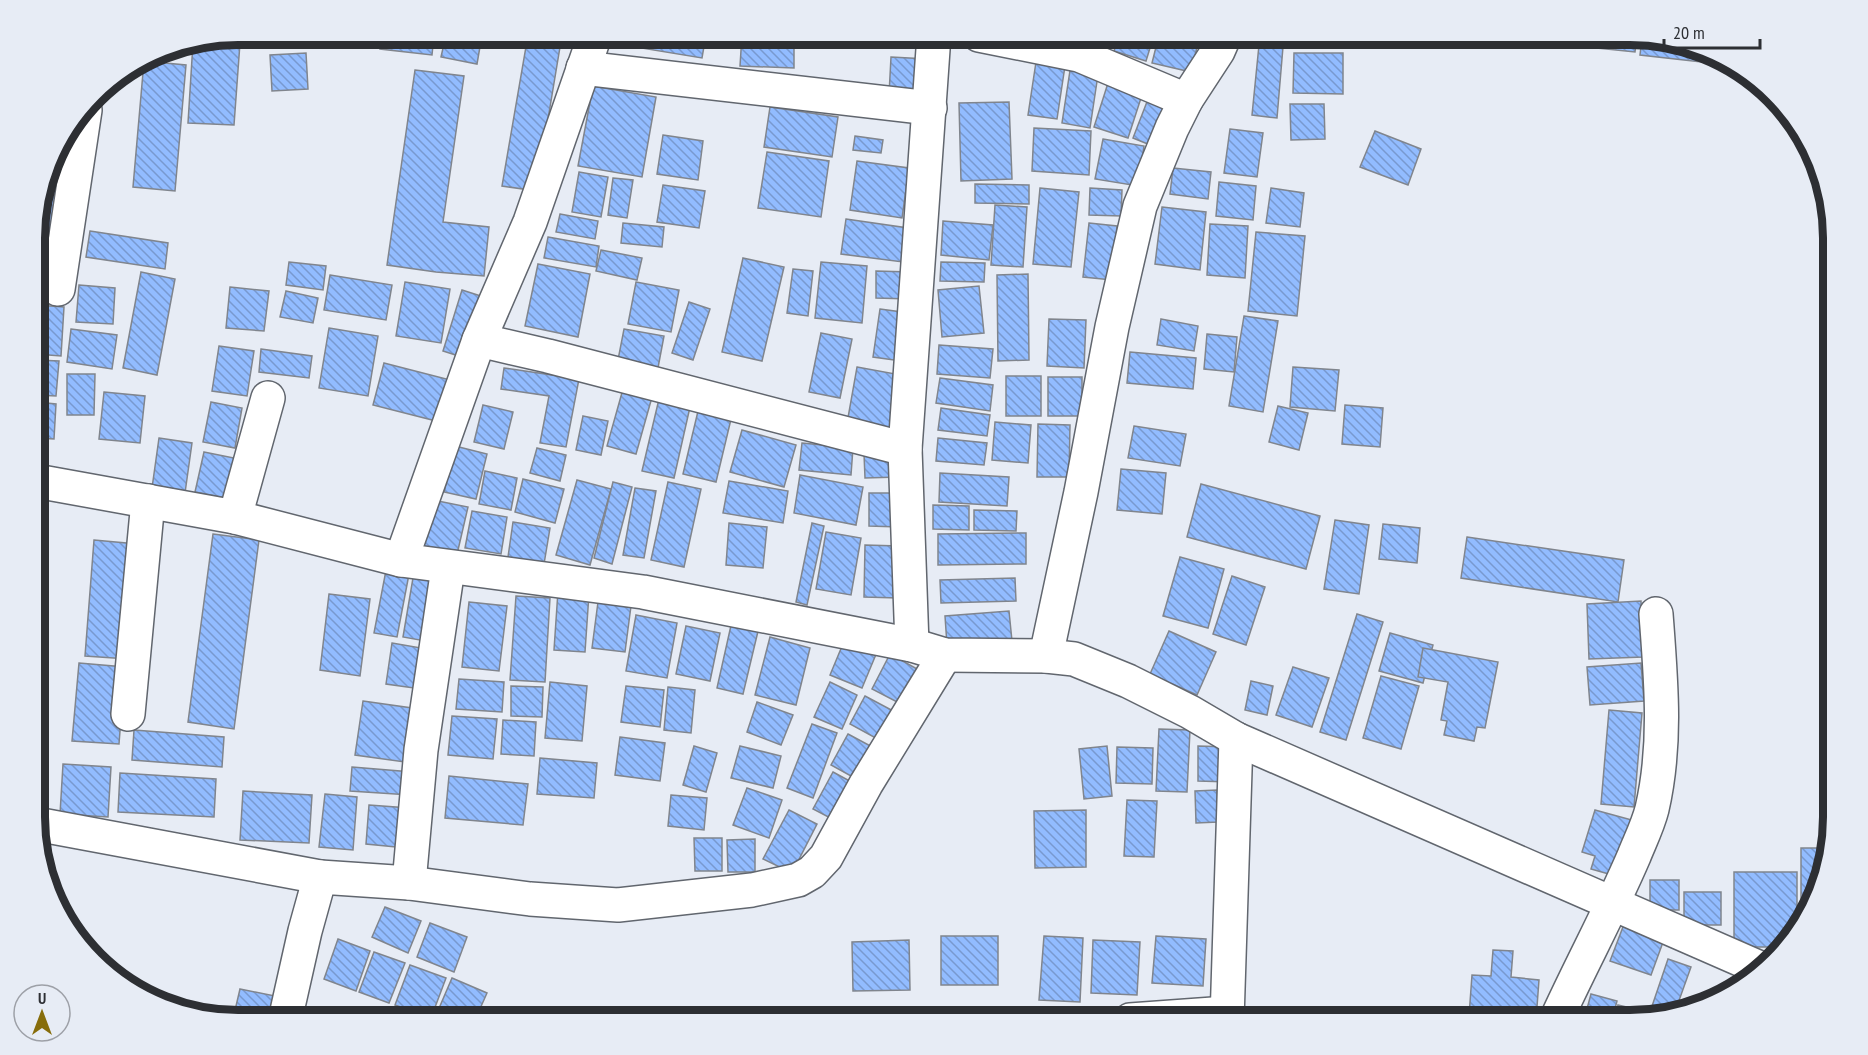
<svg xmlns="http://www.w3.org/2000/svg" width="1868" height="1055" viewBox="0 0 1868 1055" font-family="'PT Sans Narrow',sans-serif">
  <style>
    .building { fill: url(#building-back-hatch); stroke: #80858d; stroke-width: 1.5 }
    .lines { fill: none; stroke-linecap: round; stroke-linejoin: round }
    .minor-casing { stroke: #61666e; stroke-width: 36 }
    .minor { stroke: #fff; stroke-width: 33 }
    .rim { fill: none; stroke: #2d2f33; stroke-width: 8 }
  </style>
  <defs>
    <pattern id="building-back-hatch" width="6" height="6" patternUnits="userSpaceOnUse" patternTransform="scale(1.5)"><rect width="6" height="6" fill="#92bcff"/><path d="M-1 5l2 2M0 0l6 6M5-1l2 2" fill="none" stroke="#7899cf"/></pattern>
  </defs>
  <rect width="100%" height="100%" fill="#e7ecf5"/>
  <g class="building">
    <path d="M275 35H310L309 44 274 40Z"/>
    <path d="M382 35H434L432 55 380 49Z"/>
    <path d="M446 35H482L477 64 441 57Z"/>
    <path d="M528 35H562L536 191 502 186Z"/>
    <path d="M637 35H706L702 58 635 47Z"/>
    <path d="M742 35H794V68L740 66Z"/>
    <path d="M891 35H930L929 47 890 45Z"/>
    <path d="M1070 35H1105L1103 43Z"/>
    <path d="M1119 35H1154L1146 61 1114 51Z"/>
    <path d="M1159 35H1200L1191 72 1152 63Z"/>
    <path d="M1260 35H1284L1277 118 1252 115Z"/>
    <path d="M1291 35H1326V43L1291 44Z"/>
    <path d="M1559 35H1630L1637 36 1635 52 1558 44Z"/>
    <path d="M1642 38 1710 56V63L1640 55Z"/>
    <path d="M206 41 240 43 234 125 188 123 193 43Z"/>
    <path d="M181 46 180 55 155 53 160 50Z"/>
    <path d="M306 53 308 89 272 91 270 55Z"/>
    <path d="M1294 53H1343V94L1293 93Z"/>
    <path d="M891 57 927 59 925 96 889 95Z"/>
    <path d="M144 61 186 65 175 191 133 187Z"/>
    <path d="M1036 62 1065 66 1057 119 1028 115Z"/>
    <path d="M1071 64 1099 68 1090 128 1062 123Z"/>
    <path d="M415 70 464 76 443 222 489 227 484 276 436 272 387 265Z"/>
    <path d="M1108 83 1142 95 1128 138 1094 127Z"/>
    <path d="M593 86 656 97 642 177 578 166Z"/>
    <path d="M1150 94 1177 104 1160 149 1133 138Z"/>
    <path d="M1009 102 1012 179 961 181 959 103Z"/>
    <path d="M1290 104H1324L1325 139 1291 140Z"/>
    <path d="M770 107 838 117 832 157 764 147Z"/>
    <path d="M1034 128 1091 131 1089 175 1032 171Z"/>
    <path d="M1230 129 1263 133 1257 177 1224 173Z"/>
    <path d="M1375 131 1421 149 1408 185 1360 167Z"/>
    <path d="M663 135 703 141 698 180 657 174Z"/>
    <path d="M855 136 883 140 881 153 853 150Z"/>
    <path d="M1103 139 1144 146 1138 186 1095 179Z"/>
    <path d="M767 152 829 161 821 217 758 208Z"/>
    <path d="M54 153 64 155 53 238 36 236V212Z"/>
    <path d="M857 161 909 168 902 218 850 210Z"/>
    <path d="M1173 168 1211 172 1208 199 1170 194Z"/>
    <path d="M579 172 608 177 601 217 572 212Z"/>
    <path d="M613 178 633 180 627 218 608 215Z"/>
    <path d="M1219 182 1256 186 1253 220 1216 216Z"/>
    <path d="M975 184 1029 185V204L975 203Z"/>
    <path d="M663 185 705 191 699 228 657 222Z"/>
    <path d="M1040 188 1079 192 1071 267 1033 264Z"/>
    <path d="M1090 188 1122 190 1121 216 1089 215Z"/>
    <path d="M1271 188 1304 193 1300 227 1266 223Z"/>
    <path d="M995 205 1027 207 1023 267 991 265Z"/>
    <path d="M1162 207 1206 212 1200 270 1155 264Z"/>
    <path d="M560 214 598 221 595 239 556 232Z"/>
    <path d="M846 219 908 228 903 262 841 254Z"/>
    <path d="M943 221 993 225 989 260 941 255Z"/>
    <path d="M623 223 664 227 662 247 621 243Z"/>
    <path d="M1089 223 1117 226 1112 280 1083 277Z"/>
    <path d="M1210 224 1248 226 1245 278 1207 275Z"/>
    <path d="M90 231 168 243 165 269 86 257Z"/>
    <path d="M1256 232 1305 236 1297 316 1248 311Z"/>
    <path d="M548 237 599 246 596 267 544 258Z"/>
    <path d="M601 250 642 258 637 280 596 271Z"/>
    <path d="M743 258 784 267 762 361 722 352Z"/>
    <path d="M289 262 326 266 323 290 286 285Z"/>
    <path d="M821 262 867 266 862 323 815 318Z"/>
    <path d="M941 262 985 263 984 282 940 281Z"/>
    <path d="M538 264 590 274 578 337 525 326Z"/>
    <path d="M793 269 813 271 808 316 787 313Z"/>
    <path d="M876 271 910 272V299L876 298Z"/>
    <path d="M141 272 175 279 157 375 123 368Z"/>
    <path d="M1028 274 1029 360 998 361 997 275Z"/>
    <path d="M330 275 392 285 386 320 324 310Z"/>
    <path d="M405 282 450 289 441 343 396 336Z"/>
    <path d="M636 282 679 290 671 332 628 324Z"/>
    <path d="M79 285 115 288 113 324 76 322Z"/>
    <path d="M979 286 984 333 942 337 938 290Z"/>
    <path d="M230 287 269 291 264 331 226 328Z"/>
    <path d="M462 290 484 297 465 358 443 351Z"/>
    <path d="M286 291 318 298 313 323 280 317Z"/>
    <path d="M689 302 710 309 693 360 672 353Z"/>
    <path d="M36 305 64 307 61 356 36 354Z"/>
    <path d="M880 309 909 313 901 361 873 357Z"/>
    <path d="M1244 316 1278 321 1263 412 1229 406Z"/>
    <path d="M1049 319 1086 320 1084 368 1047 366Z"/>
    <path d="M1161 319 1198 326 1194 351 1157 345Z"/>
    <path d="M329 328 378 336 368 396 319 388Z"/>
    <path d="M71 329 117 335 112 369 67 362Z"/>
    <path d="M624 329 664 336 657 373 617 365Z"/>
    <path d="M821 333 852 339 840 398 809 392Z"/>
    <path d="M1207 334 1237 337 1234 372 1204 369Z"/>
    <path d="M939 345 993 349 990 378 937 374Z"/>
    <path d="M219 346 254 351 247 396 212 391Z"/>
    <path d="M261 349 312 356 309 378 259 372Z"/>
    <path d="M1130 352 1196 358 1193 389 1127 383Z"/>
    <path d="M36 360 59 361 56 396 36 395Z"/>
    <path d="M384 363 458 382 448 424 373 405Z"/>
    <path d="M857 367 901 375 890 437 846 429Z"/>
    <path d="M1293 367 1339 370 1335 411 1290 407Z"/>
    <path d="M504 368 579 379 566 447 540 443 549 396 501 389Z"/>
    <path d="M67 374H95L94 415H67Z"/>
    <rect x="1006" y="376" width="35" height="40"/>
    <rect x="1048" y="377" width="34" height="39"/>
    <path d="M940 378 993 385 990 411 936 403Z"/>
    <path d="M625 382 654 390 636 454 607 446Z"/>
    <path d="M104 392 145 396 140 443 99 439Z"/>
    <path d="M659 399 690 407 674 478 642 471Z"/>
    <path d="M36 402 56 404 54 439 36 438Z"/>
    <path d="M211 402 242 408 235 448 203 442Z"/>
    <path d="M483 405 513 412 504 449 474 442Z"/>
    <path d="M1345 405 1383 408 1380 447 1342 444Z"/>
    <path d="M1278 406 1308 413 1299 450 1269 442Z"/>
    <path d="M699 407 732 415 716 482 683 474Z"/>
    <path d="M941 408 990 415 987 436 938 430Z"/>
    <path d="M583 416 608 421 601 455 576 450Z"/>
    <path d="M995 422 1031 425 1028 463 992 460Z"/>
    <path d="M1038 424 1070 425 1069 477H1037Z"/>
    <path d="M1134 426 1186 434 1180 466 1128 458Z"/>
    <path d="M742 430 796 445 784 487 730 472Z"/>
    <path d="M159 438 192 443 185 493 152 488Z"/>
    <path d="M938 438 987 443 984 465 936 461Z"/>
    <path d="M802 443 853 448 851 475 799 470Z"/>
    <path d="M455 446 487 454 476 499 444 492Z"/>
    <path d="M537 448 566 455 560 481 530 473Z"/>
    <path d="M204 452 244 460 236 500 195 492Z"/>
    <path d="M897 453 898 477 865 478 864 454Z"/>
    <path d="M1121 469 1166 473 1162 514 1117 510Z"/>
    <path d="M485 471 517 478 511 510 479 504Z"/>
    <path d="M940 473 1009 477 1007 506 939 502Z"/>
    <path d="M800 475 863 487 856 525 794 513Z"/>
    <path d="M523 479 564 489 555 523 515 512Z"/>
    <path d="M577 480 611 489 590 565 556 555Z"/>
    <path d="M729 481 788 491 783 523 723 513Z"/>
    <path d="M613 482 632 487 612 564 594 558Z"/>
    <path d="M668 482 701 489 684 567 651 560Z"/>
    <path d="M1201 484 1320 516 1306 569 1187 537Z"/>
    <path d="M635 488 656 491 644 558 623 555Z"/>
    <path d="M869 493H899V527L869 526Z"/>
    <path d="M433 500 468 507 455 563 421 555Z"/>
    <path d="M933 505 969 506V530L933 529Z"/>
    <path d="M974 510 1017 511 1016 531 974 530Z"/>
    <path d="M472 511 507 517 501 554 465 548Z"/>
    <path d="M1335 520 1369 525 1359 594 1324 589Z"/>
    <path d="M513 522 550 528 543 570 507 564Z"/>
    <path d="M729 523 767 527 763 568 726 565Z"/>
    <path d="M812 523 824 526 807 605 796 602Z"/>
    <path d="M1383 524 1420 528 1417 563 1379 559Z"/>
    <path d="M826 532 861 538 851 595 816 589Z"/>
    <path d="M1026 533V564L938 565V534Z"/>
    <path d="M213 534 259 540 234 729 188 722Z"/>
    <path d="M1467 537 1624 560 1618 602 1461 578Z"/>
    <path d="M94 540 137 544 128 659 85 656Z"/>
    <path d="M865 545 899 546 898 598 864 597Z"/>
    <path d="M1180 557 1224 569 1208 628 1163 616Z"/>
    <path d="M387 565 410 569 397 637 374 633Z"/>
    <path d="M415 566 437 569 425 641 403 637Z"/>
    <path d="M1232 576 1265 587 1246 645 1213 634Z"/>
    <path d="M1015 578 1016 601 941 603 940 580Z"/>
    <path d="M558 591 589 594 585 652 554 650Z"/>
    <path d="M329 594 370 599 360 676 320 670Z"/>
    <path d="M516 596 550 598 545 682 510 680Z"/>
    <path d="M1641 601 1643 657 1589 659 1587 604Z"/>
    <path d="M469 602 507 606 499 671 462 667Z"/>
    <path d="M598 602 631 606 625 652 592 648Z"/>
    <path d="M1009 611 1012 641 947 645 945 616Z"/>
    <path d="M1357 614 1383 622 1346 740 1320 732Z"/>
    <path d="M636 615 677 623 667 678 626 671Z"/>
    <path d="M732 621 759 627 743 694 717 688Z"/>
    <path d="M686 626 720 633 710 681 676 674Z"/>
    <path d="M1169 631 1216 652 1197 695 1150 674Z"/>
    <path d="M1390 633 1433 645 1423 683 1379 671Z"/>
    <path d="M770 637 810 648 796 705 755 695Z"/>
    <path d="M845 639 877 652 862 688 830 675Z"/>
    <path d="M392 643 427 649 421 689 386 684Z"/>
    <path d="M1423 648 1498 662 1485 728 1477 727 1474 741 1444 735 1447 721 1441 720 1448 682 1418 677Z"/>
    <path d="M890 654 919 670 901 704 872 689Z"/>
    <path d="M79 663 125 667 119 744 72 741Z"/>
    <path d="M1641 663 1644 701 1590 705 1587 667Z"/>
    <path d="M1293 667 1329 678 1312 727 1276 715Z"/>
    <path d="M1381 676 1419 686 1401 749 1363 738Z"/>
    <path d="M459 679 504 682 502 712 456 709Z"/>
    <path d="M1251 681 1273 686 1267 715 1245 710Z"/>
    <path d="M550 682 587 686 582 741 545 738Z"/>
    <path d="M830 682 857 695 842 729 814 717Z"/>
    <path d="M511 686 543 687 542 717 511 716Z"/>
    <path d="M626 686 664 690 660 727 621 722Z"/>
    <path d="M668 687 695 690 691 733 664 730Z"/>
    <path d="M865 696 899 714 883 742 850 724Z"/>
    <path d="M363 701 419 709 412 763 355 755Z"/>
    <path d="M757 702 793 715 781 745 747 732Z"/>
    <path d="M1609 710 1642 713 1634 807 1601 804Z"/>
    <path d="M452 716 497 719 493 759 448 755Z"/>
    <path d="M503 720 536 722 534 756 501 754Z"/>
    <path d="M812 724 837 733 813 798 787 788Z"/>
    <path d="M1159 729 1190 730 1187 792 1156 791Z"/>
    <path d="M134 730 224 737 222 767 132 760Z"/>
    <path d="M848 734 878 750 860 781 831 765Z"/>
    <path d="M620 737 665 743 660 781 615 775Z"/>
    <path d="M694 746 717 753 706 792 683 785Z"/>
    <path d="M740 746 781 756 773 788 731 778Z"/>
    <path d="M1107 746 1112 796 1084 799 1079 749Z"/>
    <path d="M1198 746 1231 747 1230 782 1198 781Z"/>
    <path d="M1117 747 1153 748 1152 784 1116 783Z"/>
    <path d="M540 758 597 763 594 798 537 794Z"/>
    <path d="M63 764 111 767 108 817 60 814Z"/>
    <path d="M352 767 412 772 410 795 350 791Z"/>
    <path d="M833 772 859 786 838 822 813 809Z"/>
    <path d="M120 773 216 779 214 817 118 812Z"/>
    <path d="M449 776 528 784 523 825 445 818Z"/>
    <path d="M747 788 782 800 769 838 733 825Z"/>
    <path d="M1217 790 1218 822 1196 823 1195 791Z"/>
    <path d="M243 791 312 795 309 843 240 840Z"/>
    <path d="M325 794 357 797 353 850 319 847Z"/>
    <path d="M671 795 707 798 704 830 668 826Z"/>
    <path d="M1127 800 1157 801 1154 857 1124 856Z"/>
    <path d="M369 805 409 808 406 848 366 844Z"/>
    <path d="M789 810 817 824 792 873 763 859Z"/>
    <path d="M1086 810V867L1035 868 1034 811Z"/>
    <path d="M1595 810 1639 822 1616 876 1591 869 1595 856 1582 852Z"/>
    <path d="M694 838H722V871H695Z"/>
    <path d="M755 839V872H728L727 840Z"/>
    <path d="M1801 848H1828L1806 918 1801 924Z"/>
    <path d="M1734 872H1797V929L1780 947H1734Z"/>
    <rect x="1650" y="880" width="29" height="30"/>
    <rect x="1684" y="892" width="37" height="33"/>
    <path d="M385 907 421 921 408 953 372 937Z"/>
    <path d="M1626 919 1666 934 1651 975 1610 961Z"/>
    <path d="M430 923 467 937 454 972 417 957Z"/>
    <rect x="941" y="936" width="57" height="49"/>
    <path d="M1044 936 1083 938 1080 1002 1039 1000Z"/>
    <path d="M1156 936 1206 939 1203 986 1152 983Z"/>
    <path d="M338 939 370 951 356 991 324 979Z"/>
    <path d="M909 940 910 990 853 991 852 942Z"/>
    <path d="M1093 940 1140 942 1137 995 1091 993Z"/>
    <path d="M1493 950 1513 951 1511 977 1539 980 1536 1020 1469 1016 1472 975 1491 976Z"/>
    <path d="M374 952 405 963 389 1003 359 992Z"/>
    <path d="M1668 959 1691 967 1676 1009 1648 1018Z"/>
    <path d="M410 965 446 978 431 1018 395 1005Z"/>
    <path d="M452 978 487 993 475 1020H434Z"/>
    <path d="M240 989 280 997 275 1020 233 1019Z"/>
    <path d="M1591 994 1617 1001 1612 1020H1584Z"/>
    <path d="M1618 1005 1644 1011 1641 1020H1614Z"/>
  </g>
  <g class="lines">
    <defs>
      <g id="minor">
        <path d="M595 35 530 222 479 340 548 356 905 449"/>
        <path d="M979 35 1079 55 1186 100"/>
        <path d="M583 68 930 108"/>
        <path d="M58 289 85 110"/>
        <path d="M36 481 235 517 401 560 643 592 912 645 945 655 1046 656 1074 659 1128 681 1190 712 1236 739 1760 968"/>
        <path d="M235 517 268 398"/>
        <path d="M401 560 479 340"/>
        <path d="M912 645 905 449 934 35"/>
        <path d="M1046 656 1081 492 1112 327 1140 206 1172 128 1186 100 1218 51 1225 35"/>
        <path d="M128 714 148 501"/>
        <path d="M36 824 320 877"/>
        <path d="M409 883 421 750 448 568"/>
        <path d="M285 1020 305 931 320 877 409 883 530 899 618 905 752 890 798 880 812 872 826 857 866 784 945 655"/>
        <path d="M1130 1020 1227 1013"/>
        <path d="M1227 1020 1236 739"/>
        <path d="M1556 1020C1581 965 1610 912 1634 856 1640 841 1648 825 1652 809 1667 744 1661 680 1656 614"/>
      </g>
    </defs>
    <use href="#minor" class="minor-casing"/>
    <use href="#minor" class="minor"/>
  </g>
  <path d="M0 0H1868V1055H0ZM238 45H1630A193 193 0 0 1 1823 238V817A193 193 0 0 1 1630 1010H238A193 193 0 0 1 45 817V238A193 193 0 0 1 238 45Z" fill="#e7ecf5" fill-rule="evenodd"/>
  <path class="rim" d="M238 45H1630A193 193 0 0 1 1823 238V817A193 193 0 0 1 1630 1010H238A193 193 0 0 1 45 817V238A193 193 0 0 1 238 45Z"/>
  <g transform="translate(42 1013)"><circle r="28" fill="#e7ecf5" stroke="#9da0a7" stroke-width="1.5"/>
  <path d="M0-4.5L10 22L0 15L-10 22Z" fill="#876d0b"/>
  <text y="-9" font-size="16" font-weight="bold" text-anchor="middle" fill="#2d2f33">U</text>
  </g>
  <path d="M1664 39v9h96v-9" fill="none" stroke="#2d2f33" stroke-width="3"/>
  <text x="1673" y="39" font-size="18" fill="#2d2f33" stroke="#e7ecf5" stroke-width="4.5" paint-order="stroke">20 m</text>
</svg>
